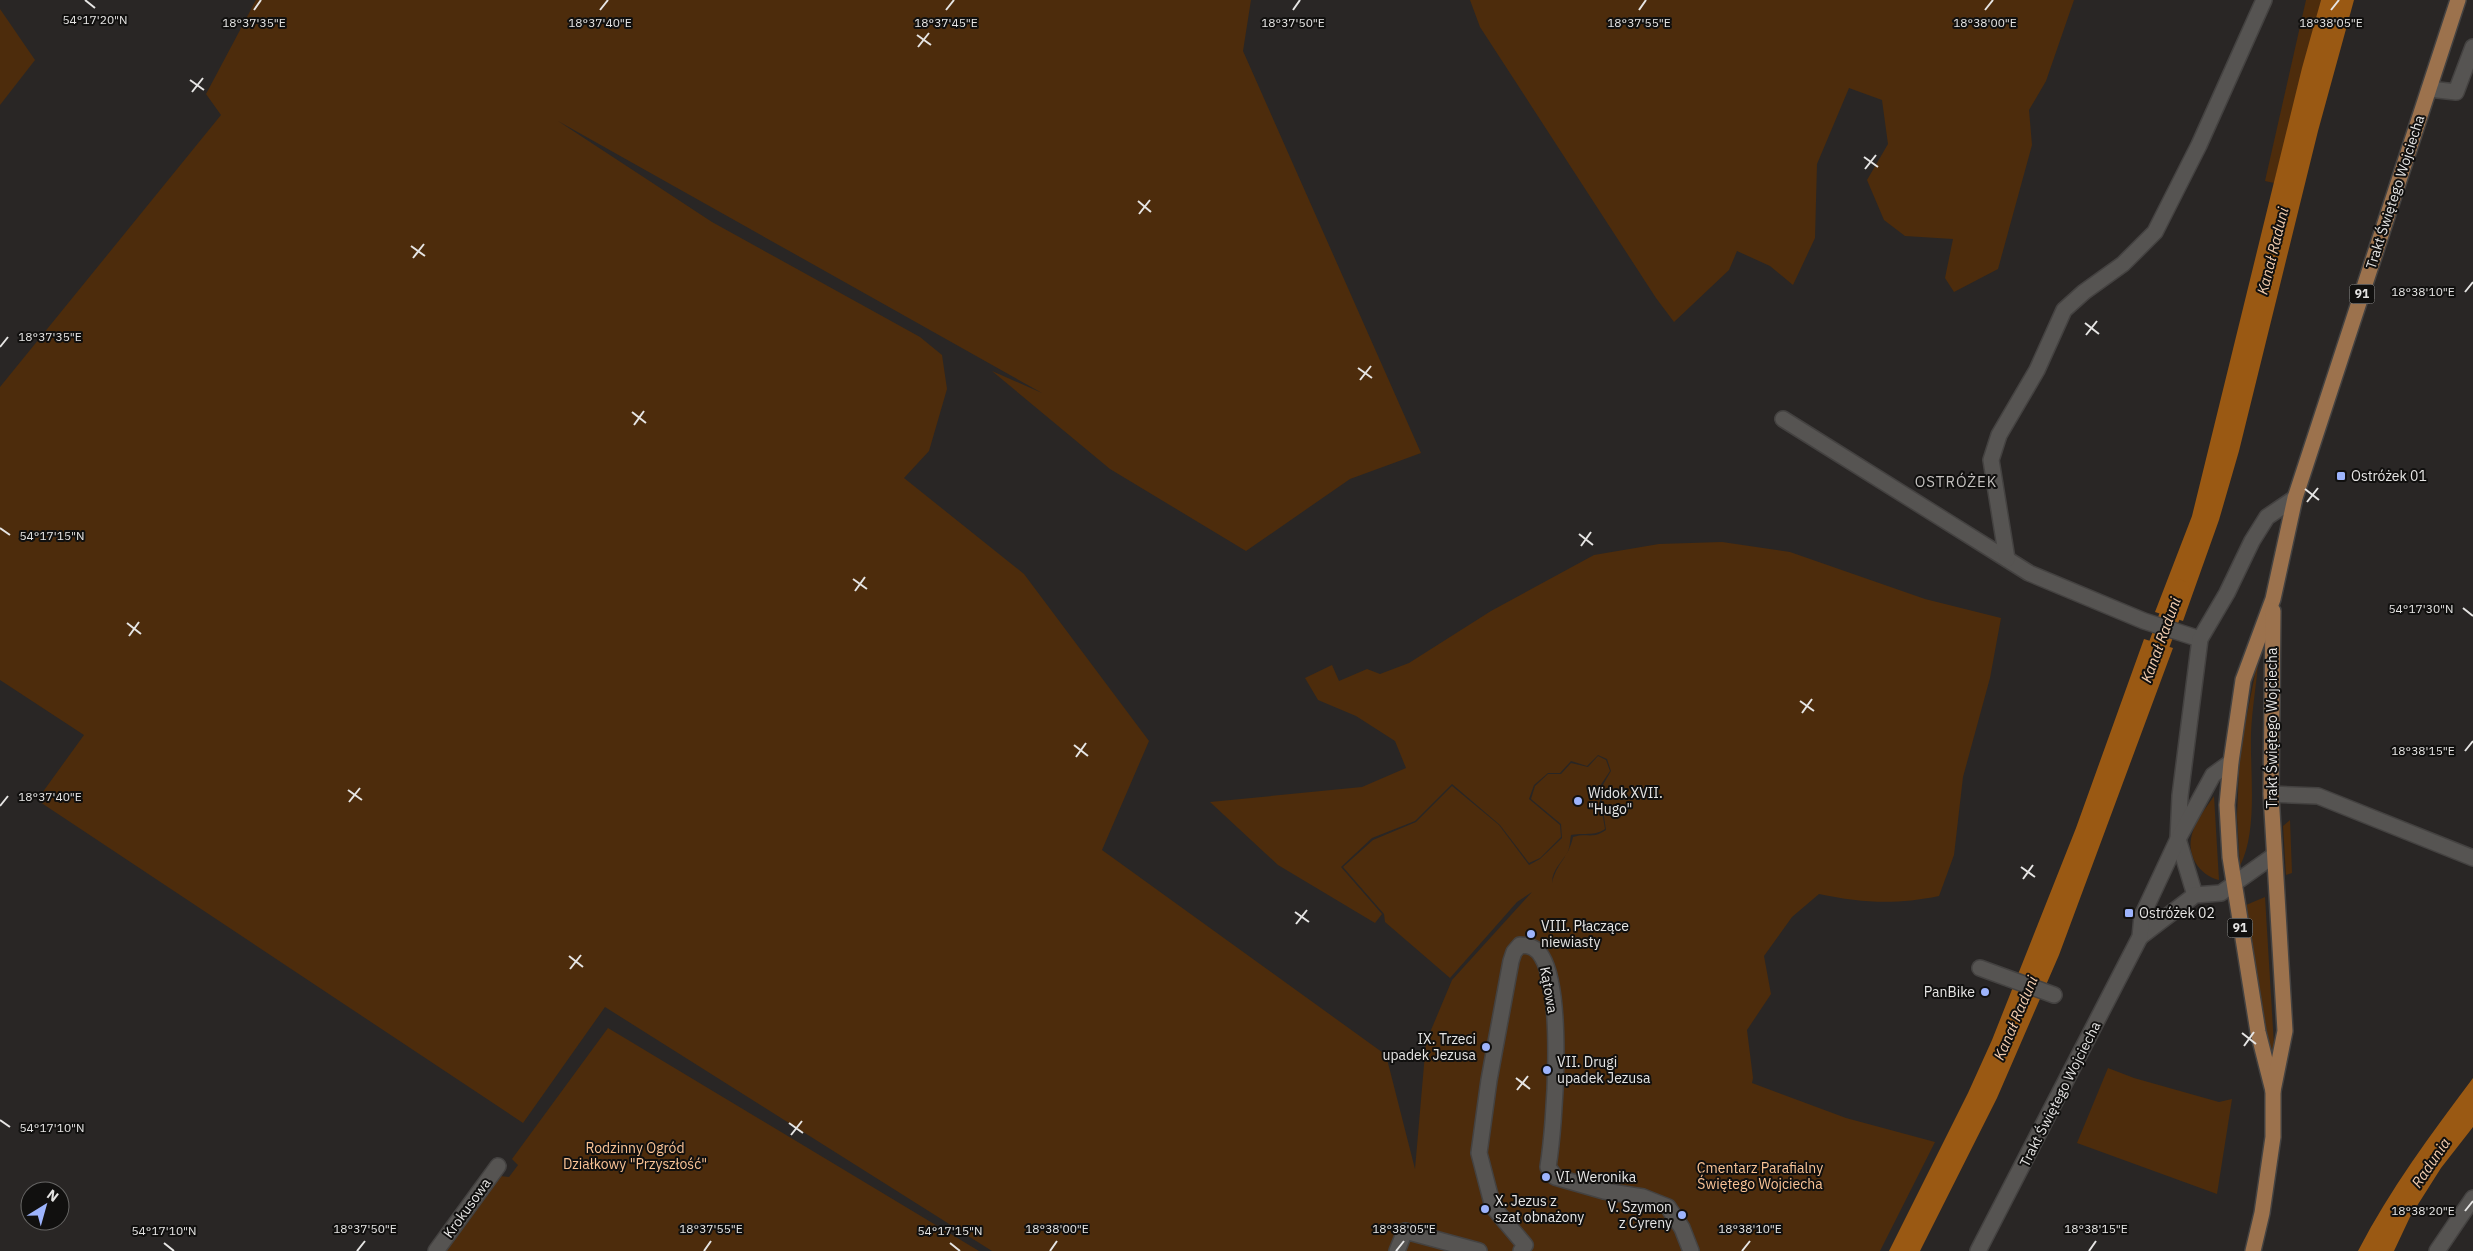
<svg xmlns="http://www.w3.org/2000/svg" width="2473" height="1251" viewBox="0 0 2473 1251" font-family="'IBM Plex Sans',sans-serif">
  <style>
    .green { fill: #4d2c0c }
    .water { fill: #9a5913 }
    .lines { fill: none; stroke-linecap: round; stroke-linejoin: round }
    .canal { stroke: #9a5913; stroke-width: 21 }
    .minor-casing { stroke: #444241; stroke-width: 18 }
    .major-casing { stroke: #444241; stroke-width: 18 }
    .minor { stroke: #565452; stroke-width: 15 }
    .major { stroke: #9c724d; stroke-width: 15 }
    .ticks { fill: none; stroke: #e6e5e4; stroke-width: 2 }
    .poi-dot { fill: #9db4fd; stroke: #11100f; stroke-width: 2 }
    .labels { text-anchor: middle; stroke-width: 4; stroke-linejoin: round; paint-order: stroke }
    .shield { fill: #11100f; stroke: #a6a5a4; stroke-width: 1 }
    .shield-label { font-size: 12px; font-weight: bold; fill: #e6e5e4 }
    .street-label { font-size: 14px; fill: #e6e5e4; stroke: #11100f }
    .poi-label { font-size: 14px; fill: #e6e5e4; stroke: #11100f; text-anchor: start }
    .park-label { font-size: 14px; fill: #fbc496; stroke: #11100f }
    .water-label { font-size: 15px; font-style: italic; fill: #f3cdaf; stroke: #11100f }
    .neighbourhood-label { font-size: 15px; letter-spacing: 1px; fill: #c3c0be; stroke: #11100f }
    .ticks-label { font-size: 12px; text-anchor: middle; fill: #e6e5e4; stroke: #11100f; stroke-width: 4; stroke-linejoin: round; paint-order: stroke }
  </style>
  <rect width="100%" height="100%" fill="#292625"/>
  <g class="green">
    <path d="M256 0H1251L1243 51 1421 453 1350 479 1246 551 1110 469 992 371 1042 393 558 121 712 222 920 337 942 355 947 389 929 451 904 478 1024 574 1149 741 1102 850 1386 1055 1415 1169 1426 1042 1452 980 1532 892 1517 902 1450 978 1385 922 1384 914 1343 867 1373 840 1416 822 1452 786 1499 825 1529 865 1540 859 1562 838 1561 824 1531 799 1535 786 1548 774H1561L1571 763 1588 767 1598 756 1606 760 1610 771 1598 789 1605 829C1593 837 1584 832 1571 835 1570 840 1570 847 1568 851 1562 863 1552 869 1552 883 1556 864 1569 857 1573 837 1588 832 1591 840 1606 830L1600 790 1611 771 1607 759 1598 755 1587 766 1571 761 1560 773H1548L1534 785 1529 799 1560 825 1561 837 1540 858 1529 863 1500 825 1452 784 1415 821 1372 838 1341 867 1382 914 1375 923 1278 865 1210 802 1362 787 1406 768 1395 741 1356 716 1318 700 1305 678 1332 665 1339 681 1367 669 1380 674 1409 663 1491 611 1594 555 1659 544 1722 542 1790 552 1925 599 2001 618 1990 678 1963 777 1954 855 1939 896C1896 905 1862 903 1819 894L1792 917 1764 956 1771 994 1747 1030 1753 1078 1752 1083 1846 1118 1935 1142 1880 1251H992L605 1007 523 1123 37 800 84 735 0 680V387L221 115 206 94Z"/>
    <path d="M1470 0H2074L2046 81 2029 110 2032 145 1998 269 1954 292 1945 278 1953 239 1905 236 1884 220 1867 180 1888 144 1882 100 1849 88 1817 164 1815 238 1793 285 1770 266 1737 251 1729 270 1674 322 1656 298 1480 27Z"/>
    <path d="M2306 0H2321L2274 183 2265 181Z"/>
    <path d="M0 9 35 60 0 105Z"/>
    <path d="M2259 654C2257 681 2252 708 2251 734 2250 775 2258 830 2240 866L2237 816 2240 750Z"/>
    <path d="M2214 796 2219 880C2199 875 2186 855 2192 834 2196 820 2206 808 2214 796Z"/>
    <path d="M2290 820 2292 873 2286 875 2283 826Z"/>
    <path d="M2265 897 2275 1062H2271L2246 905Z"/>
    <path d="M608 1028 979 1251H444L500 1176 509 1177 518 1165 512 1159Z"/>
    <path d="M2108 1068 2134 1078 2219 1102 2232 1099 2217 1194 2077 1143Z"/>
  </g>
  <g class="water">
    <path d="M2321 0H2354L2318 131 2239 451 2219 520 2183 621 2155 612 2192 516 2302 68Z"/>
    <path d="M2144 639 2173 648 2059 955 1997 1098 1920 1251H1889L1968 1093 1992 1040 2076 828Z"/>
    <path d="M2473 1078V1127L2441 1168 2410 1217 2394 1251H2358C2390 1189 2431 1134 2473 1078Z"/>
  </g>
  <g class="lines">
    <path class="canal" d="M2150 670 2179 590"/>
    <defs>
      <g id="minor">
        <path d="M2429 89 2456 92 2473 47"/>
        <path d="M1783 419 2029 573 2144 621 2200 639"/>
        <path d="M2007 559 1991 460 1999 435 2037 370 2064 310 2084 292 2123 264 2155 232 2199 145 2264 0"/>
        <path d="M2271 794 2318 796 2473 858"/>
        <path d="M2195 895 2178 839 2180 796 2200 639 2227 593 2252 541 2267 517 2295 498"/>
        <path d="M2140 937 2195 895 2221 893 2273 856"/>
        <path d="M1980 968 2054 995"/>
        <path d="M436 1251 498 1166"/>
        <path d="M1397 1251 1405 1231 1479 1251"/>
        <path d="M1521 1251 1525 1245 1493 1207 1479 1153 1489 1080 1511 961 1514 952 1520 945C1530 945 1537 948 1542 957 1564 994 1555 1123 1548 1167L1555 1177 1604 1191 1643 1197 1668 1207 1682 1228 1691 1251"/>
        <path d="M1978 1251 2140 937 2142 916 2178 839 2213 775 2231 762"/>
        <path d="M2437 1251 2473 1198"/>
      </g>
      <g id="major">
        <path d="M2273 1091 2258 1032 2230 857 2227 805 2231 762 2243 680 2273 599 2295 498 2458 0"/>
        <path d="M2253 1251 2262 1213 2273 1137V1091L2285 1031 2271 794 2273 611"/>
      </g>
    </defs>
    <use href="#minor" class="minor-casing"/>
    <use href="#major" class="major-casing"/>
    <use href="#minor" class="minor"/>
    <use href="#major" class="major"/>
  </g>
  <path class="ticks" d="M85 0 95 8M254 10 261 0M600 10 608 0M946 10 954 0M1293 10 1300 0M1639 10 1646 0M1985 10 1993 0M2331 10 2339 0M917 35 931 45M918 47 929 33M190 80 204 90M192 92 203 78M1864 157 1878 167M1865 169 1876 155M1138 201 1151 212M1139 214 1150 200M411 246 425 256M413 258 424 244M2465 292 2473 282M2085 323 2099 334M2086 335 2097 321M0 347 8 337M1358 368 1372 378M1360 380 1371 366M632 412 646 423M634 425 644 411M2305 489 2319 500M2307 502 2318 488M0 528 10 535M1579 534 1593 545M1581 546 1591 532M853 579 867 589M855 591 865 577M2463 608 2473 616M127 623 141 634M129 636 139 622M1800 701 1814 711M1802 713 1812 699M1074 745 1088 756M2465 751 2473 741M1076 757 1086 743M348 790 362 800M349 802 360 788M0 806 8 796M2021 867 2035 877M2023 879 2033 865M1295 912 1309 922M1296 924 1307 910M569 956 583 967M570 969 581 955M2242 1033 2256 1044M2244 1046 2254 1032M1516 1078 1530 1089M1517 1090 1528 1076M0 1120 10 1127M789 1123 803 1133M791 1135 802 1121M2465 1211 2473 1201M164 1243 174 1251M950 1243 960 1251M357 1251 365 1241M704 1251 711 1241M1050 1251 1057 1241M1396 1251 1404 1241M1742 1251 1750 1241M2089 1251 2096 1241"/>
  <g class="poi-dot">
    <rect x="2336" y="471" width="10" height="10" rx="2.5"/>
    <circle cx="1578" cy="801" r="5"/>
    <rect x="2124" y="908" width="10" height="10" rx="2.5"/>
    <circle cx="1531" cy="934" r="5"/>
    <circle cx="1985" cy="992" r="5"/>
    <circle cx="1486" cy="1047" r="5"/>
    <circle cx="1547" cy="1070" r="5"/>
    <circle cx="1546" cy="1177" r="5"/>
    <circle cx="1485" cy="1209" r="5"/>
    <circle cx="1682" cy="1215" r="5"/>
  </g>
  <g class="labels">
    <g class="shield">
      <rect x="2349.5" y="284.5" width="25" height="19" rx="4"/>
      <rect x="2227.5" y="918.5" width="25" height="19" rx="4"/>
    </g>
    <g class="shield-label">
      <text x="2362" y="298">91</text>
      <text x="2240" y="932">91</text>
    </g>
    <g class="street-label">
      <text transform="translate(2395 192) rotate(-72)" y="5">Trakt Świętego Wojciecha</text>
      <text transform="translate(2272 728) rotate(-90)" y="5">Trakt Świętego Wojciecha</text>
      <text transform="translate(1549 990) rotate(80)" y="5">Kątowa</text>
      <text transform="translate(2060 1094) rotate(-63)" y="5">Trakt Świętego Wojciecha</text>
      <text transform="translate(467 1208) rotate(-54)" y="5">Krokusowa</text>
    </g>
    <g class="poi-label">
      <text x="2351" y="481">Ostróżek 01</text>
      <text x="1588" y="798">Widok XVII.<tspan x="1588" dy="16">"Hugo"</tspan></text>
      <text x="2139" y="918">Ostróżek 02</text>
      <text x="1541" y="931">VIII. Płaczące<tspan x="1541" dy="16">niewiasty</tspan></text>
      <text x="1975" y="997" text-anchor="end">PanBike</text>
      <text x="1476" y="1044" text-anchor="end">IX. Trzeci<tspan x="1476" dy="16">upadek Jezusa</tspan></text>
      <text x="1557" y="1067">VII. Drugi<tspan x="1557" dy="16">upadek Jezusa</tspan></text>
      <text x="1556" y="1182">VI. Weronika</text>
      <text x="1495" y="1206">X. Jezus z<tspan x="1495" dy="16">szat obnażony</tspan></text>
      <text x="1672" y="1212" text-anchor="end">V. Szymon<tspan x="1672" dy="16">z Cyreny</tspan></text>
    </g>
    <g class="park-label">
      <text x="635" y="1153">Rodzinny Ogród<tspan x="635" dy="16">Działkowy "Przyszłość"</tspan></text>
      <text x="1760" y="1173">Cmentarz Parafialny<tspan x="1760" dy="16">Świętego Wojciecha</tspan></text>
    </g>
    <g class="water-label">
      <text transform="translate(2273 251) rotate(-76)" y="5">Kanał Raduni</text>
      <text transform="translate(2161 640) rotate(-70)" y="5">Kanał Raduni</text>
      <text transform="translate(2016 1018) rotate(-67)" y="5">Kanał Raduni</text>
      <text transform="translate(2431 1163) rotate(-56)" y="5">Radunia</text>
    </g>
    <g class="neighbourhood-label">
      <text x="1956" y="487">OSTRÓŻEK</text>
    </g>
  </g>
  <g class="ticks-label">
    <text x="95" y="24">54°17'20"N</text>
    <text x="254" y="27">18°37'35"E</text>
    <text x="600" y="27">18°37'40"E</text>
    <text x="946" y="27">18°37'45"E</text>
    <text x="1293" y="27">18°37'50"E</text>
    <text x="1639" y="27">18°37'55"E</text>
    <text x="1985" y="27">18°38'00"E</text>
    <text x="2331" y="27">18°38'05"E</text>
    <text x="2423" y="296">18°38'10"E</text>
    <text x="50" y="341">18°37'35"E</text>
    <text x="52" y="540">54°17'15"N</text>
    <text x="2421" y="613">54°17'30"N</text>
    <text x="2423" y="755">18°38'15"E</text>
    <text x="50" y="801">18°37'40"E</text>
    <text x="52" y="1132">54°17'10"N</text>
    <text x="2423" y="1215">18°38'20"E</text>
    <text x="365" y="1233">18°37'50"E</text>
    <text x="711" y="1233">18°37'55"E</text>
    <text x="1057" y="1233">18°38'00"E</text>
    <text x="1404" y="1233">18°38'05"E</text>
    <text x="1750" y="1233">18°38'10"E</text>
    <text x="2096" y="1233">18°38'15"E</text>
    <text x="164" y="1235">54°17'10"N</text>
    <text x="950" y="1235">54°17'15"N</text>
  </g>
  <g transform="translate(45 1206) rotate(37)"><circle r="24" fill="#11100f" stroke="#666564"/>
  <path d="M0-4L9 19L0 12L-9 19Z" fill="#9db4fd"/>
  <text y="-8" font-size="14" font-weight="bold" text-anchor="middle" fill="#e6e5e4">N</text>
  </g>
</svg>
